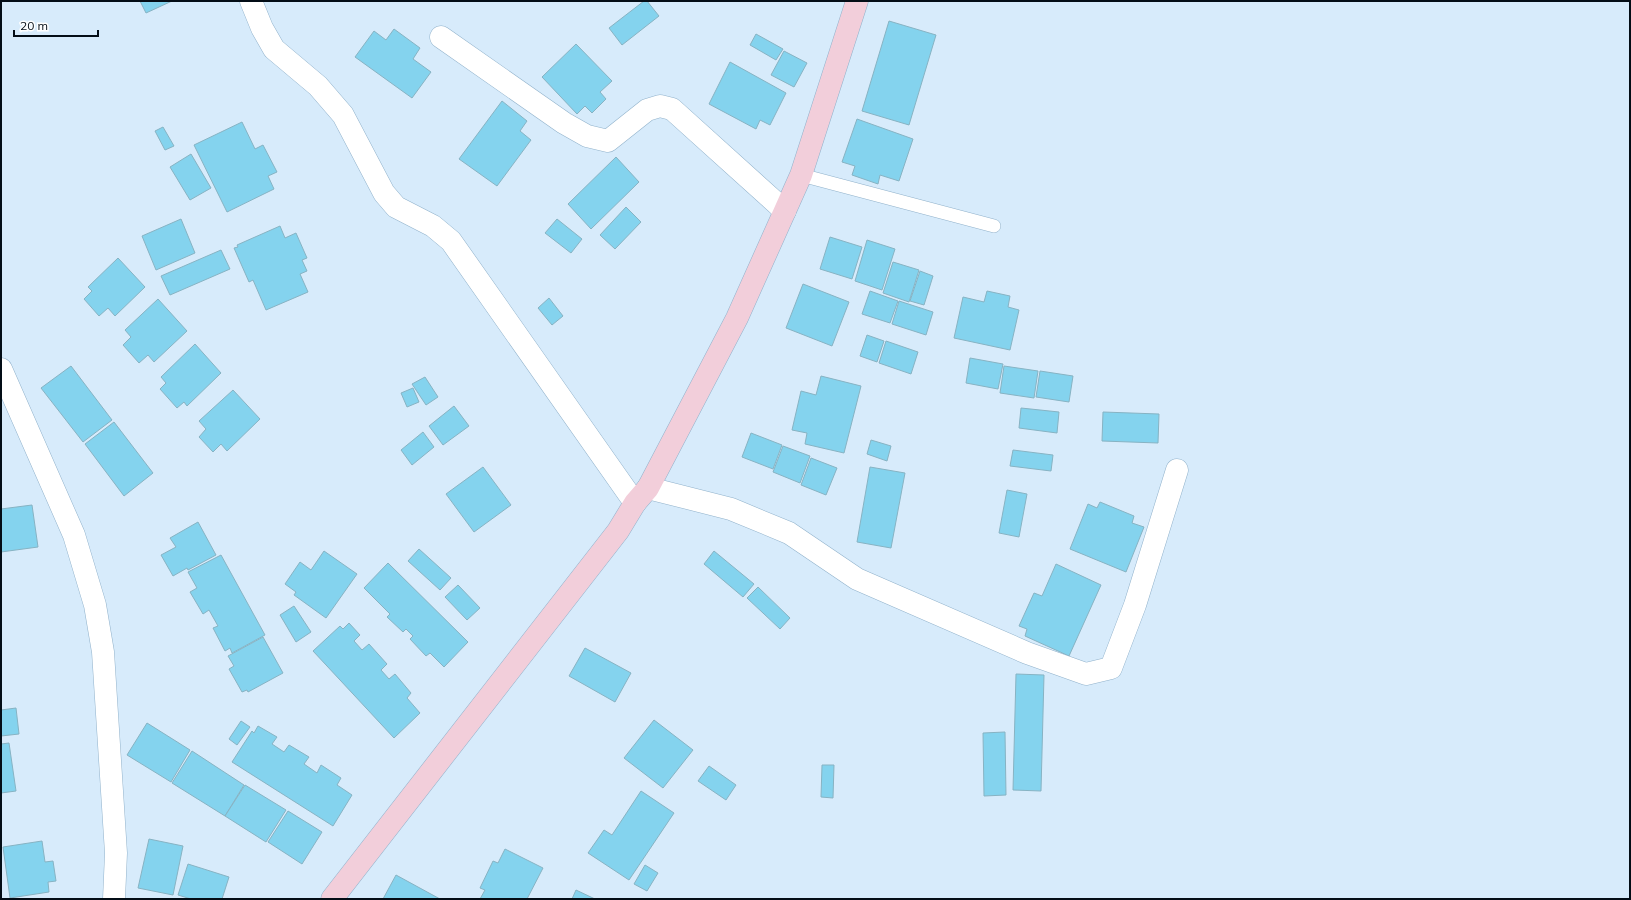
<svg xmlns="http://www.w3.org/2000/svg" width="1631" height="900" viewBox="0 0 1631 900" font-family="Mulish,sans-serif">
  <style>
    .building { fill: #84d3ee; stroke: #87b3c3 }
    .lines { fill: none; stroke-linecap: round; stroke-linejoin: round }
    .lane-casing { stroke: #91b2cb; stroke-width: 14 }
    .street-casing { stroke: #91b2cb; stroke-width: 23 }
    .secondary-casing { stroke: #91b2cb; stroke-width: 23 }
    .lane { stroke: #fff; stroke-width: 13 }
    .street { stroke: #fff; stroke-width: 22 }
    .secondary { stroke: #f2ceda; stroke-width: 22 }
  </style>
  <rect width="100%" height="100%" fill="#d7ebfb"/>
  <g class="building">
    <path d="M140 1H172L146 13Z"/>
    <path d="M644 1H647L659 16 622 45 609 28Z"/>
    <path d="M889 21 936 35 909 125 862 111Z"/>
    <path d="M394 29 420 48 413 59 431 72 412 98 355 57 374 31 386 40Z"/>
    <path d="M756 34 783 49 776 60 750 45Z"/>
    <path d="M576 44 612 81 600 92 606 99 592 113 585 106 577 114 542 77Z"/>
    <path d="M784 51 807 63 794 87 771 75Z"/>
    <path d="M730 62 786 93 770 125 760 120 756 129 709 104Z"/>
    <path d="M502 101 527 121 520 131 531 140 497 186 459 159Z"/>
    <path d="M857 119 913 139 899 181 880 175 878 184 852 175 855 166 842 162Z"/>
    <path d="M242 122 255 149 263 145 277 172 268 176 274 189 227 212 194 145Z"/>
    <path d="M163 127 174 146 165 150 155 131Z"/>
    <path d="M191 154 211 188 190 200 170 167Z"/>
    <path d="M616 157 639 182 591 229 568 204Z"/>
    <path d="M626 207 641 222 615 249 600 235Z"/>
    <path d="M181 219 195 253 156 270 142 236Z"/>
    <path d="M557 219 582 239 571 253 545 233Z"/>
    <path d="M280 226 285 238 296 233 307 258 302 260 307 271 300 274 308 292 266 310 253 280 249 282 234 248 238 247 237 245Z"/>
    <path d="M830 237 862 247 852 279 820 269Z"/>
    <path d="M867 240 895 249 882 290 855 281Z"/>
    <path d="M221 250 230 269 170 295 161 276Z"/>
    <path d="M118 258 145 287 115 316 108 308 99 316 84 299 92 291 88 287Z"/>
    <path d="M893 262 919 270 909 302 883 293Z"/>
    <path d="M920 271 933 276 924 305 910 301Z"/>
    <path d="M803 284 849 302 832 346 786 328Z"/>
    <path d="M870 291 898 301 890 323 862 314Z"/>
    <path d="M987 291 1010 296 1008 307 1019 310 1010 350 954 338 963 297 984 302Z"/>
    <path d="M549 298 563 316 552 325 538 308Z"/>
    <path d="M158 299 187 331 154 362 148 355 139 363 123 345 131 337 125 330Z"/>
    <path d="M899 301 933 312 926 335 892 324Z"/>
    <path d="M867 335 884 341 877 362 860 356Z"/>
    <path d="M886 341 918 352 911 374 879 363Z"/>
    <path d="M195 344 221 373 187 406 184 402 177 408 160 389 166 383 161 377Z"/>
    <path d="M970 358 1003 364 998 389 966 383Z"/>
    <path d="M71 366 112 420 83 442 41 388Z"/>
    <path d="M1004 366 1038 371 1034 398 1000 393Z"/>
    <path d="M1040 371 1073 376 1069 402 1036 397Z"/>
    <path d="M821 376 861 386 844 453 805 444 807 433 792 430 801 391 816 395Z"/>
    <path d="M425 377 438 397 426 405 412 384Z"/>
    <path d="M413 388 419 402 407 407 401 393Z"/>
    <path d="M233 390 260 419 227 451 221 444 213 452 199 437 206 429 199 421Z"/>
    <path d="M454 406 469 426 443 445 429 426Z"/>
    <path d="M1021 408 1059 412 1057 433 1019 428Z"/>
    <path d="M1103 412 1159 414 1158 443 1102 441Z"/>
    <path d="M114 422 153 473 124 496 85 444Z"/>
    <path d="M423 432 434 447 412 465 401 450Z"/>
    <path d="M751 433 782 445 773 469 742 457Z"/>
    <path d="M871 440 891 446 887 461 867 454Z"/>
    <path d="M783 446 810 456 800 483 773 472Z"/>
    <path d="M1013 450 1053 455 1051 471 1010 466Z"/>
    <path d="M811 458 837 468 826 495 801 485Z"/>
    <path d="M483 467 511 505 474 532 446 494Z"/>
    <path d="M870 467 905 473 891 548 857 542Z"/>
    <path d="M1007 490 1027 494 1019 537 999 533Z"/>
    <path d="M1100 502 1134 516 1132 523 1144 527 1126 572 1070 549 1088 504 1097 508Z"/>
    <path d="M32 505 38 547 1 552V509Z"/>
    <path d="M198 522 216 555 188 570 187 568 173 576 161 555 176 547 170 538Z"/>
    <path d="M419 549 451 578 440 590 408 561Z"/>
    <path d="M324 551 357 574 326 618 294 595 296 592 285 584 300 562 311 570Z"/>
    <path d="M714 551 754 584 743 597 704 564Z"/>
    <path d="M221 555 265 635 232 653 230 648 225 651 213 628 218 626 209 610 203 614 190 592 197 588 188 572Z"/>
    <path d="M388 563 468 642 444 667 430 653 426 656 410 639 413 636 406 629 403 632 387 617 390 614 364 588Z"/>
    <path d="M1056 564 1101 585 1069 656 1025 636 1027 629 1019 626 1034 593 1042 596Z"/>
    <path d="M458 585 480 608 467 620 445 597Z"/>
    <path d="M758 587 790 618 780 629 747 598Z"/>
    <path d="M294 606 311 632 296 642 280 615Z"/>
    <path d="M349 623 360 635 354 641 362 650 369 644 387 664 381 670 389 679 395 674 411 693 407 698 420 713 394 738 313 651 340 626 343 629Z"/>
    <path d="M263 637 283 673 248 692 247 690 242 692 229 669 234 666 228 656Z"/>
    <path d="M585 648 631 673 615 702 569 676Z"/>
    <path d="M1016 674 1044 675 1041 791 1013 790Z"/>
    <path d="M16 708 19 734 1 736V710Z"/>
    <path d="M654 720 693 750 663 788 624 758Z"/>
    <path d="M241 721 250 727 237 745 229 739Z"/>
    <path d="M147 723 190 750 171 782 127 755Z"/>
    <path d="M258 726 277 737 272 744 284 752 289 745 309 757 304 764 317 773 321 765 341 778 337 785 352 795 333 826 232 762 252 731 254 733Z"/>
    <path d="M1005 732 1006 795 984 796 983 733Z"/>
    <path d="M9 743 16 791 1 793V744Z"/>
    <path d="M192 751 244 785 225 816 172 783Z"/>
    <path d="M822 765H834L833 798 821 797Z"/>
    <path d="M709 766 736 785 726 800 698 781Z"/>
    <path d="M245 785 286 810 266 842 225 816Z"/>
    <path d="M641 791 674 813 629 880 588 853 604 830 612 835Z"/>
    <path d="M288 811 322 832 302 864 268 842Z"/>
    <path d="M149 839 183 846 173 895 138 888Z"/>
    <path d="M42 841 45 862 53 861 56 881 48 882 49 892 10 898 3 847Z"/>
    <path d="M505 849 543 868 527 899H480L485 890 480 888 493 861 498 863Z"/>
    <path d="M188 864 229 877 222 899H191L178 895Z"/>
    <path d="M645 865 658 873 647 891 634 884Z"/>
    <path d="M396 875 440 899H383Z"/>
    <path d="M576 890 595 899H572Z"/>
  </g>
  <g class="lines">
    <defs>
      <path id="lane" d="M801 175 994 226"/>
      <g id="street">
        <path d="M251 1 262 28 274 49 318 86 343 115 384 193 396 207 433 226 451 241 635 503"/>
        <path d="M441 37 564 123 587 136 608 141 647 110 660 106 672 109 785 211"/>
        <path d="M1 369 74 535 95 605 103 652 116 853 114 899"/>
        <path d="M648 488 731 509 789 533 857 579 1027 653 1086 674 1111 668 1135 605 1177 470"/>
      </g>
      <path id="secondary" d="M332 899 618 531 635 503 648 488 737 318 801 175 857 1"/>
    </defs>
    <use href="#lane" class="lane-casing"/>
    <use href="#street" class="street-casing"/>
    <use href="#secondary" class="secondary-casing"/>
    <use href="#lane" class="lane"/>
    <use href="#street" class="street"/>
    <use href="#secondary" class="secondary"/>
  </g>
  <rect width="1631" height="900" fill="none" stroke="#030d16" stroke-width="4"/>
  <path d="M14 30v6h84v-6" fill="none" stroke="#030d16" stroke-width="2"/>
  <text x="20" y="30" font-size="12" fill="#030d16" stroke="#ffffff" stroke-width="3" paint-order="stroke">20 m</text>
</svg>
